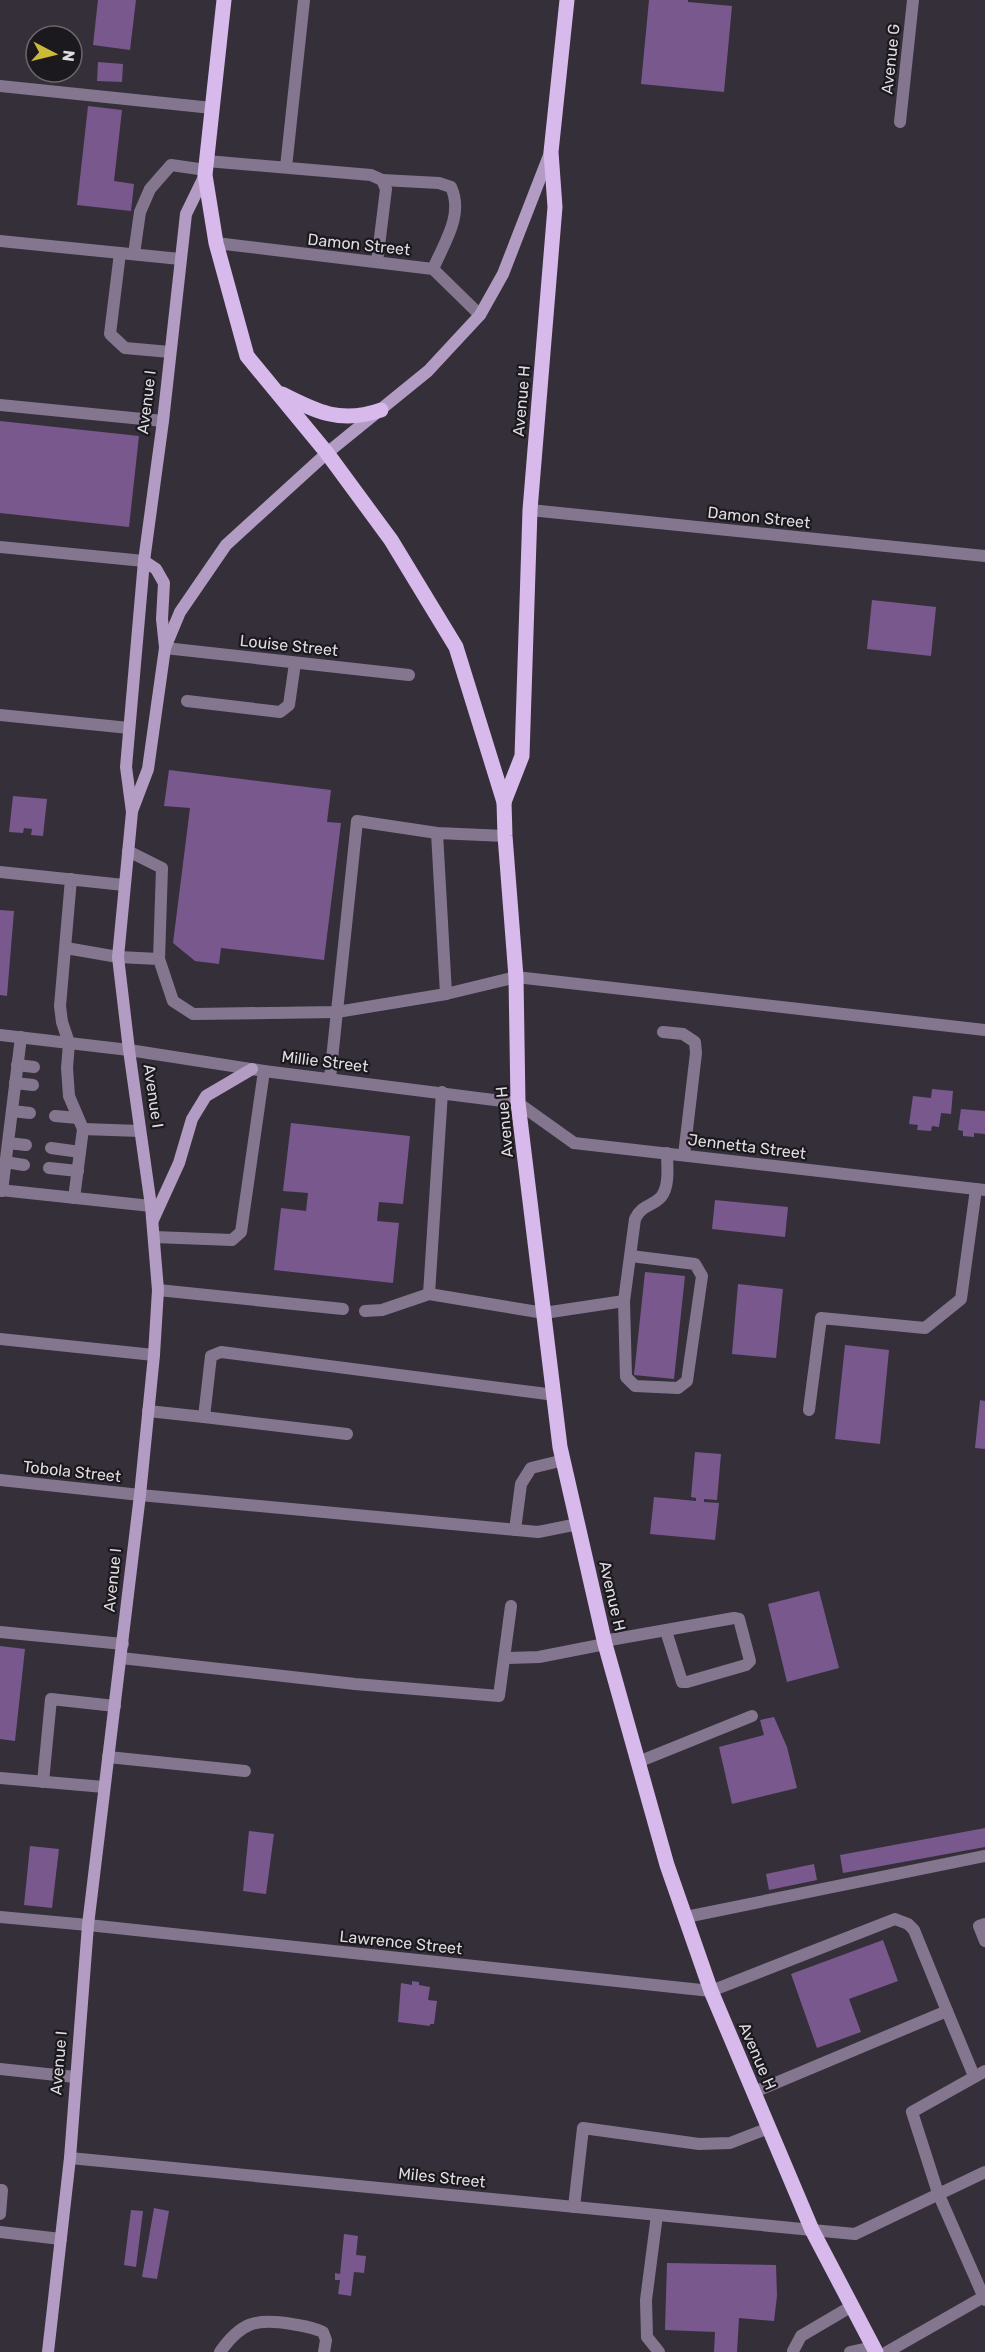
<svg xmlns="http://www.w3.org/2000/svg" width="985" height="2352" viewBox="0 0 985 2352" font-family="Rubik,sans-serif">
  <style>
    .building { fill: #79588e }
    .lines { fill: none; stroke-linecap: round; stroke-linejoin: round }
    .service { stroke: #85768f; stroke-width: 12 }
    .minor { stroke: #85768f; stroke-width: 12 }
    .tertiary { stroke: #85768f; stroke-width: 12 }
    .secondary { stroke: #b39cc3; stroke-width: 12 }
    .primary { stroke: #d8b9ec; stroke-width: 15 }
    .labels { text-anchor: middle; stroke-width: 4.5; stroke-linejoin: round; paint-order: stroke }
    .street-label { font-size: 16px; fill: #dfdce2; stroke: #1b191d }
  </style>
  <rect width="100%" height="100%" fill="#352f3a"/>
  <g class="building">
    <path d="M98 0H136L130 50 93 45Z"/>
    <path d="M649 0H688V2L732 6 724 92 641 84Z"/>
    <path d="M98 62 123 64 122 82 97 81Z"/>
    <path d="M88 106 122 110 114 181 134 184 131 211 77 205Z"/>
    <path d="M0 421 139 436 129 527 0 513Z"/>
    <path d="M872 600 936 607 931 656 867 649Z"/>
    <path d="M169 770 331 790 327 822 341 823 324 960 221 948 219 964 195 961 173 943 190 808 164 806Z"/>
    <path d="M13 796 47 799 43 836 31 835 32 829 24 828 23 833 9 832Z"/>
    <path d="M0 910 14 911 7 996 0 995Z"/>
    <path d="M932 1089 953 1091 951 1114 941 1113 939 1127 932 1126 931 1131 917 1130 918 1125 909 1124 913 1096 931 1098Z"/>
    <path d="M961 1109 985 1111V1134L974 1133V1137L963 1136V1131L958 1130Z"/>
    <path d="M291 1123 410 1136 403 1204 379 1202 377 1221 399 1223 393 1283 274 1270 281 1208 306 1211 308 1193 283 1191Z"/>
    <path d="M715 1200 788 1207 785 1237 712 1229Z"/>
    <path d="M645 1272 685 1276 674 1379 634 1375Z"/>
    <path d="M738 1284 783 1289 776 1358 732 1354Z"/>
    <path d="M845 1345 889 1350 880 1444 835 1439Z"/>
    <path d="M980 1400 985 1401V1449L975 1448Z"/>
    <path d="M695 1452 721 1454 717 1500 704 1499V1502L719 1503 715 1540 650 1534 654 1497 696 1501V1498L691 1497Z"/>
    <path d="M819 1591 839 1668 787 1682 768 1604Z"/>
    <path d="M0 1646 25 1649 15 1741 0 1739Z"/>
    <path d="M774 1717 787 1747 797 1788 732 1804 719 1747 764 1735 760 1720Z"/>
    <path d="M985 1828V1847L843 1873 840 1855Z"/>
    <path d="M249 1831 274 1834 266 1894 243 1891Z"/>
    <path d="M30 1846 59 1849 52 1908 24 1905Z"/>
    <path d="M814 1864 817 1880 769 1890 766 1874Z"/>
    <path d="M883 1940 898 1981 849 1999 861 2032 817 2048 791 1974Z"/>
    <path d="M412 1981 419 1982V1985L430 1987 428 2000 437 2001 434 2024H430V2026L398 2022 401 1983 412 1985Z"/>
    <path d="M154 2208 169 2211 157 2279 142 2277Z"/>
    <path d="M131 2210 143 2211 136 2267 124 2265Z"/>
    <path d="M344 2234 358 2236 356 2255 366 2256 364 2273 354 2272 351 2296 338 2294 340 2280H335V2273L340 2274Z"/>
    <path d="M667 2263 776 2265 777 2296 774 2321 739 2318 737 2352H714L715 2332 665 2330Z"/>
  </g>
  <g class="lines">
    <g class="service">
      <path d="M0 86 212 108"/>
      <path d="M207 161 371 175 382 180 386 189 377 262"/>
      <path d="M286 167 304 0"/>
      <path d="M382 180 439 183 451 187C464 215 444 243 433 269"/>
      <path d="M120 253 110 334 125 348 170 352"/>
      <path d="M134 254 140 212 150 189 171 165 206 170"/>
      <path d="M0 405 163 421"/>
      <path d="M187 701 280 712 289 705 295 663"/>
      <path d="M0 715 129 728"/>
      <path d="M437 833 446 994"/>
      <path d="M128 851 162 868 159 959"/>
      <path d="M71 879 60 1006 62 1022 69 1043 67 1068 69 1096 83 1129"/>
      <path d="M66 948 118 957 159 959 173 1001 193 1014 337 1012 446 994 516 977 985 1030"/>
      <path d="M663 1032 683 1034 695 1042 696 1053 684 1155"/>
      <path d="M0 1035 129 1050"/>
      <path d="M17 1065 34 1067"/>
      <path d="M330 1078 357 821 437 833 505 836"/>
      <path d="M15 1083 33 1085"/>
      <path d="M12 1111 30 1113"/>
      <path d="M55 1116 78 1118"/>
      <path d="M8 1143 26 1145"/>
      <path d="M51 1148 80 1152"/>
      <path d="M5 1162 24 1165"/>
      <path d="M49 1168 78 1171"/>
      <path d="M2 1191 21 1037"/>
      <path d="M74 1198 83 1129 140 1131"/>
      <path d="M154 1237 232 1240 241 1232 264 1071"/>
      <path d="M158 1290 343 1309"/>
      <path d="M429 1294 442 1092"/>
      <path d="M624 1301 626 1377 635 1386 678 1388 687 1381 702 1276 695 1264 631 1256"/>
      <path d="M365 1311 382 1310 429 1294 544 1313 624 1301 635 1219C642 1204 652 1207 661 1197 670 1186 667 1166 667 1153"/>
      <path d="M0 1339 154 1355"/>
      <path d="M809 1410 821 1318 925 1328 961 1299 976 1189"/>
      <path d="M148 1411 204 1417 211 1356 221 1352 555 1395"/>
      <path d="M204 1417 347 1434"/>
      <path d="M140 1495 538 1532 578 1524"/>
      <path d="M515 1530 521 1484 531 1468 564 1460"/>
      <path d="M0 1632 123 1644"/>
      <path d="M604 1641 734 1618 739 1619 750 1661 746 1665 687 1682H682L666 1631"/>
      <path d="M121 1658 355 1684 499 1696 511 1606"/>
      <path d="M505 1658 539 1657 605 1644"/>
      <path d="M108 1757 245 1771"/>
      <path d="M638 1762 752 1716"/>
      <path d="M43 1782 51 1699 115 1706"/>
      <path d="M0 1917 88 1925"/>
      <path d="M985 1924 979 1926 985 1941"/>
      <path d="M711 1991 895 1919 908 1924 914 1930 947 2011"/>
      <path d="M985 2071 912 2112 938 2193 985 2300"/>
      <path d="M754 2092 947 2011 974 2076"/>
      <path d="M0 2190H2L0 2214"/>
      <path d="M574 2207 583 2128 699 2144 730 2143 769 2128"/>
      <path d="M657 2215 646 2300 647 2337 659 2352"/>
      <path d="M812 2230 855 2234 985 2172"/>
      <path d="M0 2232 61 2239"/>
      <path d="M793 2351 801 2336 852 2306"/>
      <path d="M220 2352C241 2322 256 2318 292 2324 303 2326 313 2327 323 2332L326 2340 324 2352"/>
      <path d="M850 2352 873 2347"/>
      <path d="M887 2352 985 2296"/>
    </g>
    <g class="minor">
      <path d="M900 122 913 0"/>
      <path d="M216 243 433 269 480 315"/>
      <path d="M530 510 985 556"/>
      <path d="M0 547 144 561"/>
      <path d="M165 648 409 675"/>
      <path d="M0 872 124 885"/>
      <path d="M0 1190 151 1206"/>
      <path d="M0 1480 140 1495"/>
      <path d="M0 1778 104 1787"/>
      <path d="M686 1917 985 1856"/>
      <path d="M88 1925 711 1991"/>
      <path d="M0 2069 75 2077"/>
    </g>
    <g class="tertiary">
      <path d="M0 241 180 259"/>
      <path d="M129 1050 264 1071 518 1103 574 1143 985 1190"/>
      <path d="M70 2158 812 2230"/>
    </g>
    <g class="secondary">
      <path d="M144 561 156 569 164 583 162 619 165 647"/>
      <path d="M132 811 148 769 165 648 180 612 226 545 327 453 428 371 480 315 503 274 550 153"/>
      <path d="M153 1220 179 1163 192 1119 206 1096 252 1069"/>
      <path d="M48 2352 70 2158 88 1925 140 1495 154 1355 158 1290 151 1206 129 1050 118 957 132 812 126 767 144 561 163 421 186 214 205 175"/>
    </g>
    <g class="primary">
      <path d="M224 0 205 175 216 243 247 356 327 453 391 540 456 647 504 802 505 836 516 977 518 1103 560 1447 605 1644 667 1865 711 1991 812 2230 876 2352"/>
      <path d="M282 394C317 412 341 424 381 410"/>
      <path d="M504 802 522 756 530 510 555 207 551 152 567 0"/>
    </g>
  </g>
  <g class="labels">
    <g class="street-label">
      <text transform="translate(890 59) rotate(-84)" y="6">Avenue G</text>
      <text transform="translate(359 244) rotate(6)" y="6">Damon Street</text>
      <text transform="translate(521 401) rotate(-85)" y="6">Avenue H</text>
      <text transform="translate(146 402) rotate(-83)" y="6">Avenue I</text>
      <text transform="translate(759 517) rotate(6)" y="6">Damon Street</text>
      <text transform="translate(289 645) rotate(6)" y="6">Louise Street</text>
      <text transform="translate(325 1061) rotate(7)" y="6">Millie Street</text>
      <text transform="translate(154 1096) rotate(82)" y="6">Avenue I</text>
      <text transform="translate(504 1122) rotate(-95)" y="6">Avenue H</text>
      <text transform="translate(747 1146) rotate(7)" y="6">Jennetta Street</text>
      <text transform="translate(72 1471) rotate(6)" y="6">Tobola Street</text>
      <text transform="translate(112 1580) rotate(-84)" y="6">Avenue I</text>
      <text transform="translate(613 1596) rotate(77)" y="6">Avenue H</text>
      <text transform="translate(401 1942) rotate(6)" y="6">Lawrence Street</text>
      <text transform="translate(758 2056) rotate(67)" y="6">Avenue H</text>
      <text transform="translate(58 2063) rotate(-85)" y="6">Avenue I</text>
      <text transform="translate(442 2177) rotate(6)" y="6">Miles Street</text>
    </g>
  </g>
  <g transform="translate(54 54) rotate(97)"><circle r="28" fill="#1b191d" stroke="#69676c" stroke-width="1.5"/>
  <path d="M0-4.5L10 22L0 15L-10 22Z" fill="#cbba39"/>
  <text y="-9" font-size="16" font-weight="bold" text-anchor="middle" fill="#dfdce2">N</text>
  </g>
</svg>
